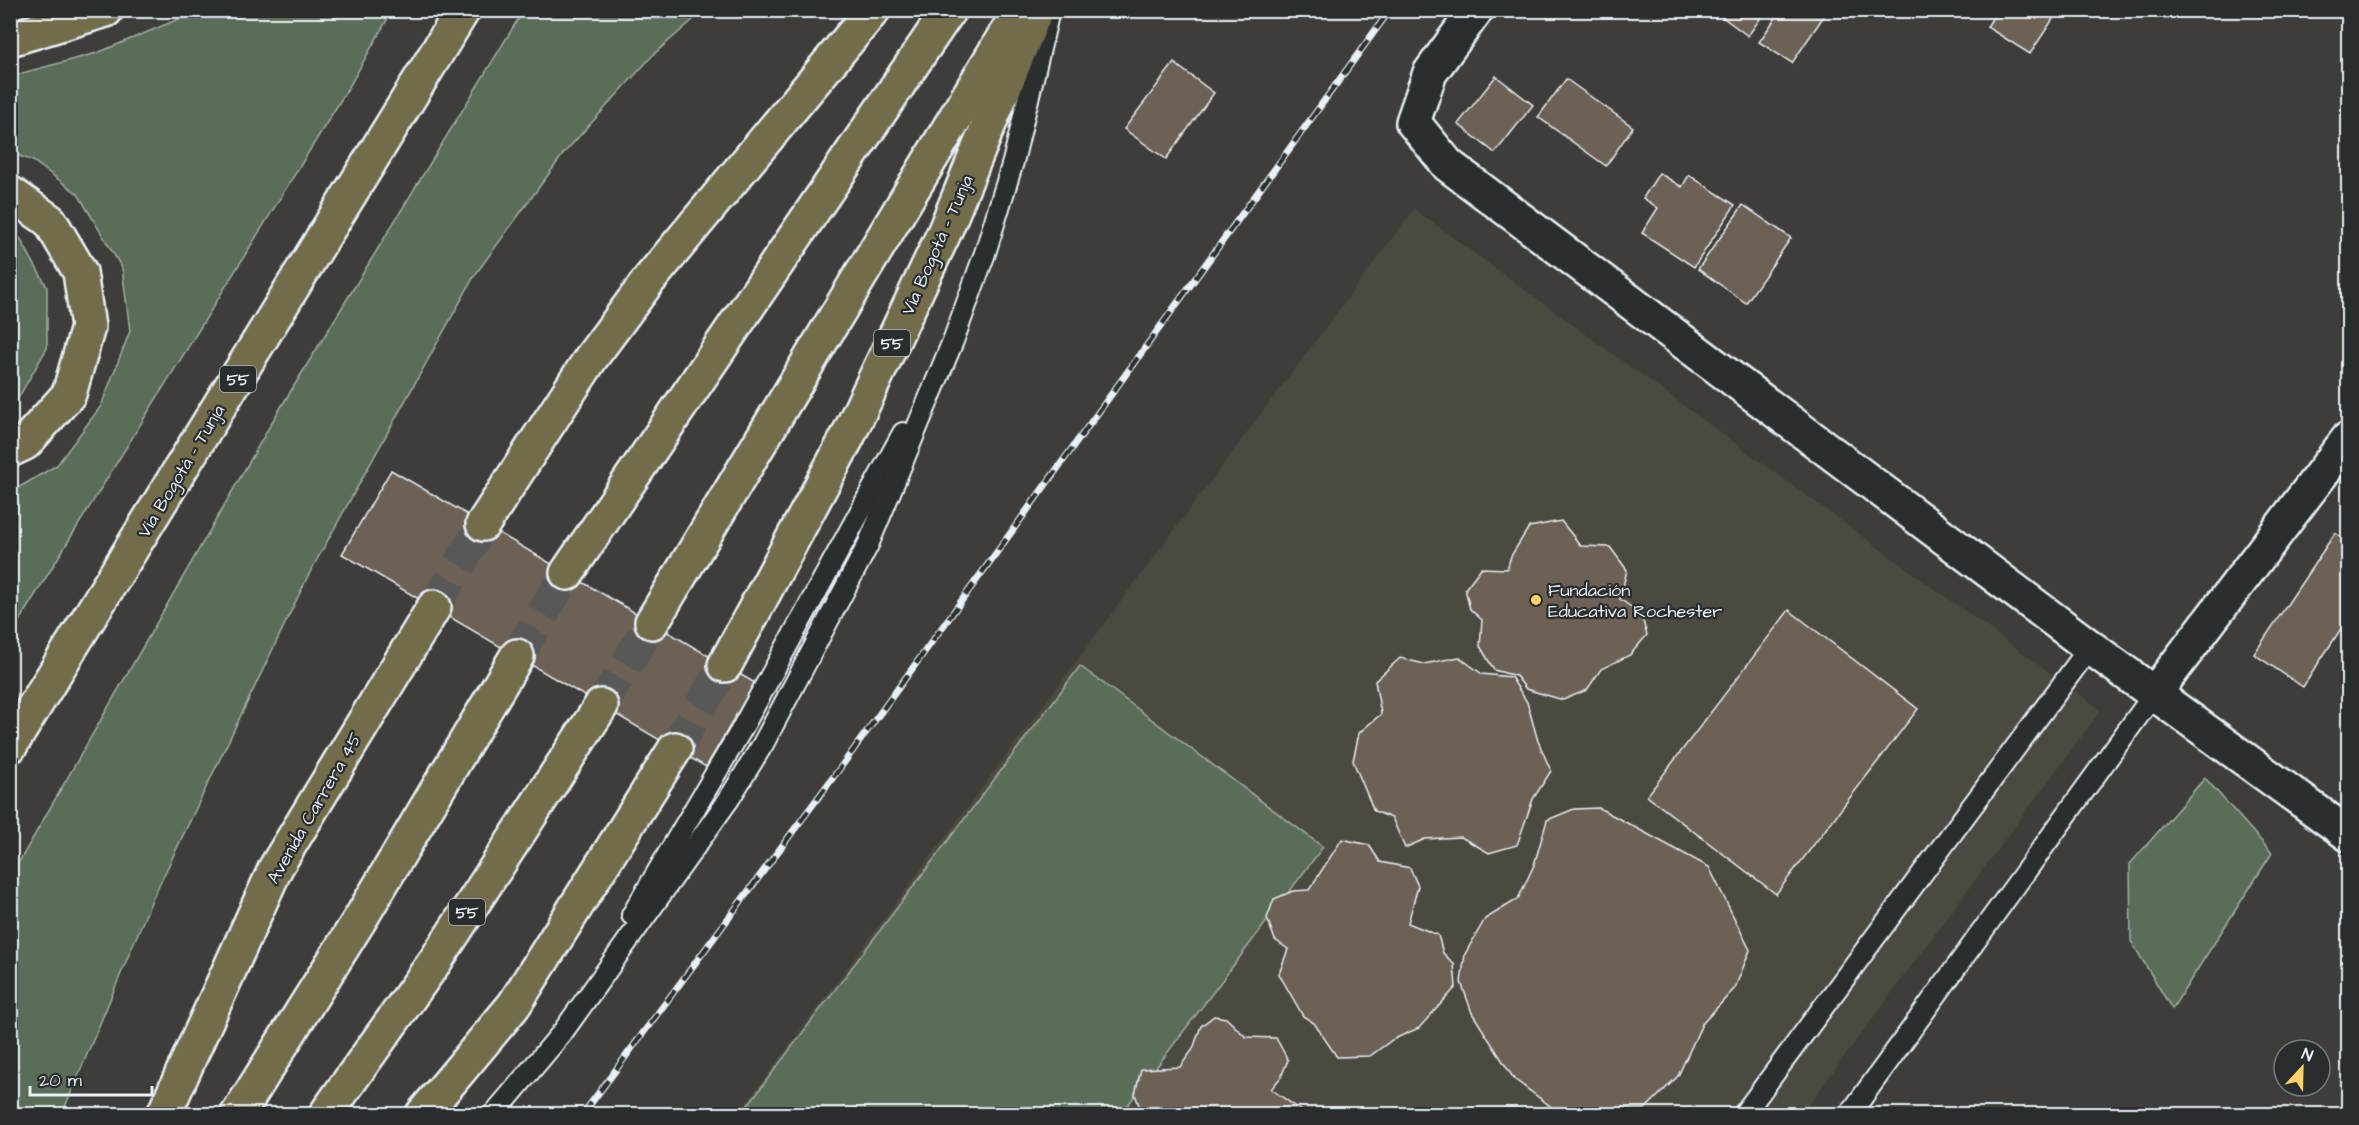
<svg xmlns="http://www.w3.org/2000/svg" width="2359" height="1125" viewBox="0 0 2359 1125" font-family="'Architects Daughter',sans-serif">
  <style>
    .built { fill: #4c4841 }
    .green { fill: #5a6d58; stroke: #a1afa8; stroke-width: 1.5 }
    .building { fill: #6d6154; stroke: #e8f1f8; stroke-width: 1.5 }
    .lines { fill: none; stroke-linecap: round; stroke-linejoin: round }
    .trunk-tunnel { stroke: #585856; stroke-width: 33; stroke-dasharray: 33 16; stroke-linecap: butt }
    .service-casing { stroke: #e8f1f8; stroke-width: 24 }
    .minor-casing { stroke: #e8f1f8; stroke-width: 38 }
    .primary-casing { stroke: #e8f1f8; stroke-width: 38 }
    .trunk-casing { stroke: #e8f1f8; stroke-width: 38 }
    .service { stroke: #2a2d2e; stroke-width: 20 }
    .minor { stroke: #2a2d2e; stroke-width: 33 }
    .primary { stroke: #736c4b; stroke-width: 33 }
    .trunk { stroke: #736c4b; stroke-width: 33 }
    .rail-casing { stroke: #e8f1f8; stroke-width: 7 }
    .rail { stroke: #2a2d2e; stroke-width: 4.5; stroke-dasharray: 14; stroke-linecap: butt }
    .poi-dot { fill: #ffd166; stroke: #2a2d2e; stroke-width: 2 }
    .labels { text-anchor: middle; stroke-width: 4.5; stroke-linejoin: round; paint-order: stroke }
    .shield { fill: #2a2d2e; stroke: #afb6bb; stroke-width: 1.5 }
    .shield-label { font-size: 16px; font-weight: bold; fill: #e8f1f8 }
    .street-label { font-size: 18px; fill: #e8f1f8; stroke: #2a2d2e }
    .poi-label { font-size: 18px; fill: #e8f1f8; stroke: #2a2d2e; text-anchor: start }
  </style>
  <rect width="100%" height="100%" fill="#3e3d39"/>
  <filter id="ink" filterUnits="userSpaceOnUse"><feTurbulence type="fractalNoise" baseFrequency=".0167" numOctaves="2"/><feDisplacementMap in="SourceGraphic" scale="12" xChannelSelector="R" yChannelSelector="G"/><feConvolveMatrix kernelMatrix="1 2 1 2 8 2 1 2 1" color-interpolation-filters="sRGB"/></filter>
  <g filter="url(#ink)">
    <path class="built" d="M1414 209 2101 710 1802 1114H738Z"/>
    <g class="green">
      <path d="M198 11H392L350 85 11 634V492L57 465 101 406 130 331 122 268 78 194 33 161 11 153V76L97 53Z"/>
      <path d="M523 11H703L654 54 564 153 475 275 308 576 151 902 62 1114H11V876L275 417Z"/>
      <path d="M11 231 20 238 47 287V348L17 400 11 405Z"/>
      <path d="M1080 666 1323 847 1121 1114H741Z"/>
      <path d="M2205 778 2272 853 2172 1009 2131 941 2130 864Z"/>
    </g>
    <g class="building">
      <path d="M1713 10H1766L1748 36Z"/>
      <path d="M1781 10H1828L1792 63 1759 42Z"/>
      <path d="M1997 10H2040L2053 19 2030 54 1987 27Z"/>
      <path d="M1174 63 1214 93 1166 159 1124 129Z"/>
      <path d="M1496 76 1533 105 1495 153 1458 124Z"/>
      <path d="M1566 79 1633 127 1606 166 1538 117Z"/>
      <path d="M1659 173 1682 187 1689 175 1735 205 1694 267 1642 233 1658 208 1643 198Z"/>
      <path d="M1743 205 1791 238 1746 303 1698 269Z"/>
      <path d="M391 470 755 683 706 767 342 554Z"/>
      <path d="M1561 521 1581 546 1610 547 1627 570 1620 599 1641 614 1647 635 1630 655 1601 669 1587 690 1563 700 1526 689 1516 676 1494 670 1480 646 1482 620 1470 609 1465 589 1481 568 1507 569 1511 556 1529 527Z"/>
      <path d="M2335 533 2348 542V618L2303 687 2254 654Z"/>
      <path d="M1789 610 1918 709 1776 894 1647 796Z"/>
      <path d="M1459 657 1482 674 1511 677 1527 702 1538 741 1551 771 1533 799 1517 845 1489 853 1461 837 1425 839 1405 848 1392 818 1374 811 1353 761 1359 733 1381 714 1375 681 1400 658 1424 664Z"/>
      <path d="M1599 808 1709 867 1750 950 1735 988 1702 1024 1678 1076 1645 1109H1583L1561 1114 1514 1079 1472 1013 1461 982 1465 954 1485 919 1518 899 1534 865 1547 820 1574 809Z"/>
      <path d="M1342 839 1369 845 1380 862 1410 868 1418 886 1408 923 1438 935 1443 953 1454 964 1456 987 1419 1028 1392 1040 1370 1056 1337 1057 1314 1023 1303 1016 1279 974 1288 949 1275 940 1267 918 1274 899 1293 891 1309 890Z"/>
      <path d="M1214 1016 1226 1018 1246 1037 1276 1038 1288 1060 1281 1077 1271 1089 1306 1114H1142L1135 1094 1141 1069 1180 1067 1193 1049 1201 1026Z"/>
    </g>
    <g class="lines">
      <g class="trunk-tunnel">
        <path d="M434 607 483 524"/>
        <path d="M517 656 567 573"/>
        <path d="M601 706 652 622"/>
        <path d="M675 749 725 665"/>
      </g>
      <defs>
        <g id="service">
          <path d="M632 915 740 732 903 433"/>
          <path d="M494 1114 562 1033 729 799 763 744 868 545 953 341 985 253 1013 162 1049 11"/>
          <path d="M1744 1114 2090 647"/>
          <path d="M1850 1114 2154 694"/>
        </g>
        <g id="minor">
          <path d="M1476 10 1430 73 1413 122 1448 165 2090 647 2348 834"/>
          <path d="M2154 694 2348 439"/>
        </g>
        <g id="primary">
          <path d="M10 39 106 10"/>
          <path d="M10 193 50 221 80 272 88 327 69 394 25 443 10 450"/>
        </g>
        <g id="trunk">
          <path d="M483 524 591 358 649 280 873 10"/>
          <path d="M567 573 949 10"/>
          <path d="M652 622 1013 22"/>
          <path d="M725 665 848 436 944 233 1036 10"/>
          <path d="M10 746 463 10"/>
          <path d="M164 1114 276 867 434 607"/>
          <path d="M238 1114 362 916 517 656"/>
          <path d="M326 1114 436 960 601 706"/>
          <path d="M423 1114 514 1005 675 749"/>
        </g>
      </defs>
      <use href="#service" class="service-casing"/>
      <use href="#minor" class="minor-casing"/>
      <use href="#primary" class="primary-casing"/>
      <use href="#trunk" class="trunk-casing"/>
      <use href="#service" class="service"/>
      <use href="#minor" class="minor"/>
      <use href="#primary" class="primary"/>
      <use href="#trunk" class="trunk"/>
      <defs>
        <path id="rail" d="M583 1114 846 760 1390 10"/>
      </defs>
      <use href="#rail" class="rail-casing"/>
      <use href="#rail" class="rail"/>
    </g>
  </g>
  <circle class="poi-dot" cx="1536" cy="600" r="6"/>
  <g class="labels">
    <g class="shield">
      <rect x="874" y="330" width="36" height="26" rx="4.5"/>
      <rect x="220" y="366" width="36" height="26" rx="4.5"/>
      <rect x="449" y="899" width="36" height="26" rx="4.5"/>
    </g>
    <g class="shield-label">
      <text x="892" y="349">55</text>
      <text x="238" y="385">55</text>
      <text x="467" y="918">55</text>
    </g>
    <g class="street-label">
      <text transform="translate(937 245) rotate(-66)" y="6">Vía Bogotá - Tunja</text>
      <text transform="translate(181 471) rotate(-59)" y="6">Vía Bogotá - Tunja</text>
      <text transform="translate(314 808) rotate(-60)" y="6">Avenida Carrera 45</text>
    </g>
    <g class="poi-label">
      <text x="1548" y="596">Fundación<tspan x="1548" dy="21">Educativa Rochester</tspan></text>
    </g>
  </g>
  <rect width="2359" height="1125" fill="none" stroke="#2a2d2e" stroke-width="36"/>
  <rect x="18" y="18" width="2323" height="1089" fill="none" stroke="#e8f1f8" stroke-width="2" filter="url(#ink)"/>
  <g transform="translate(2302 1068) rotate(22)"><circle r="28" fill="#2a2d2e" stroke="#767b7f" stroke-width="1.5"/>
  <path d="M0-4.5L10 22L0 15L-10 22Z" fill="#ffd166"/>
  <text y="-9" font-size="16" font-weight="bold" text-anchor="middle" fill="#e8f1f8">N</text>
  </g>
  <path d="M30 1086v9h122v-9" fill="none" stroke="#e8f1f8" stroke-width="3"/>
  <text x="39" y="1086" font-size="18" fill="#e8f1f8" stroke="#2a2d2e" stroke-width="4.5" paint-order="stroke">20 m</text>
</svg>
